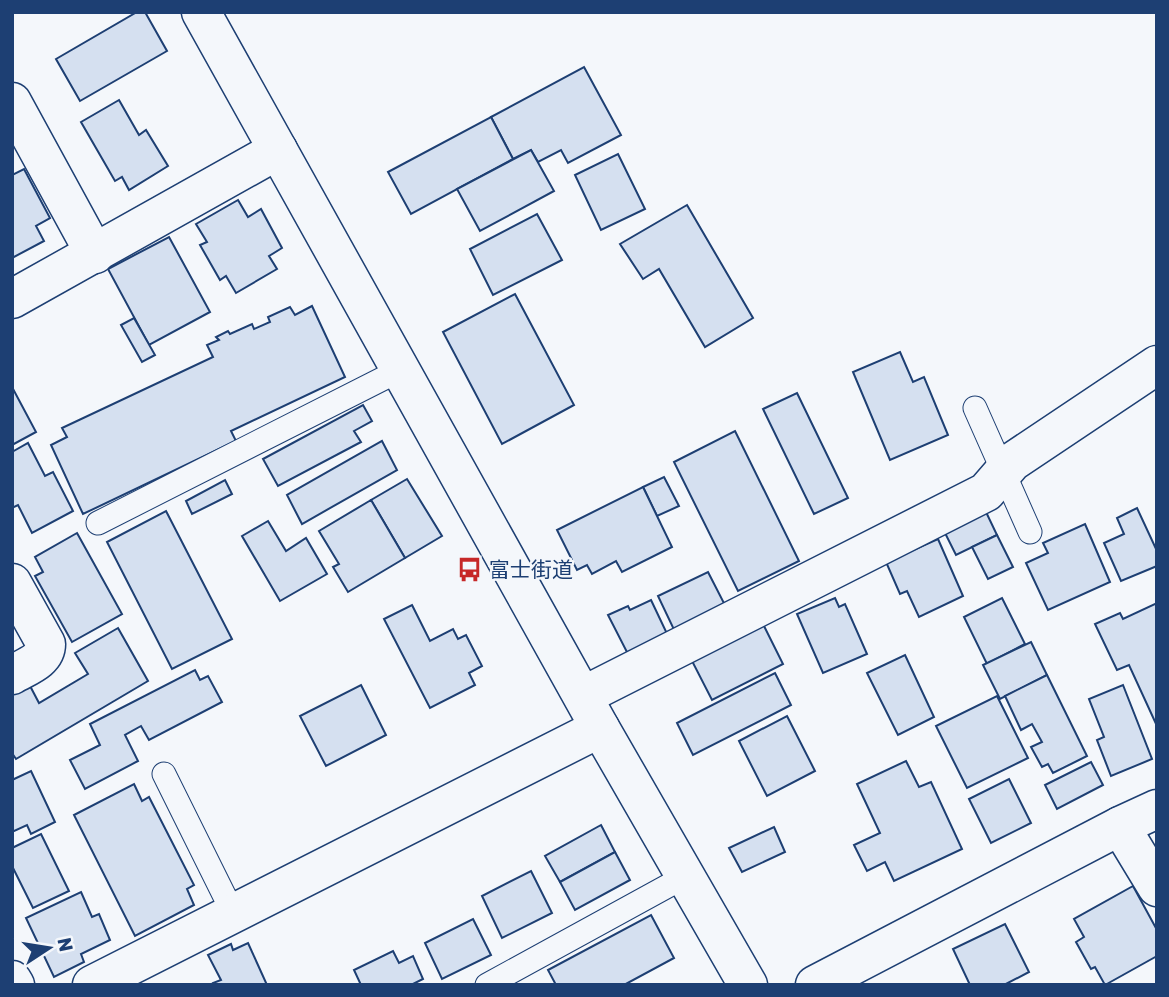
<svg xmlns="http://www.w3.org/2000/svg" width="1169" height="997" viewBox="0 0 1169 997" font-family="Rubik,'Noto Sans JP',sans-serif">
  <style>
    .building { fill: #d5e0f0; stroke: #1d3f73; stroke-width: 2 }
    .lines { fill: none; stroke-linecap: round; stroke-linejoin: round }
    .service-casing { stroke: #1d3f73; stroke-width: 25 }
    .minor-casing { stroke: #1d3f73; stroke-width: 41 }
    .tertiary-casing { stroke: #1d3f73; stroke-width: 41 }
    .primary-casing { stroke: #1d3f73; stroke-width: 41 }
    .service { stroke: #f4f7fb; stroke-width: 23 }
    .minor { stroke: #f4f7fb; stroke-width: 38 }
    .tertiary { stroke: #f4f7fb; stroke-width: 38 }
    .primary { stroke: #f4f7fb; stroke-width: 38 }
    .labels { text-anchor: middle; stroke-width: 5; stroke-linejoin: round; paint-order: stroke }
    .poi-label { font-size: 21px; fill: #1d3f73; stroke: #f4f7fb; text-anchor: start }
  </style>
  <rect width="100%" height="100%" fill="#f4f7fb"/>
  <g class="building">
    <path d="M137 12H145L167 51 80 101 56 59Z"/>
    <path d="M584 67 621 135 568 163 561 150 538 162 531 150 513 159 491 117Z"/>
    <path d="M119 100 139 135 146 130 168 166 129 190 122 177 115 181 81 122Z"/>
    <path d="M491 117 513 159 411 214 388 172Z"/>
    <path d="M531 150 554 191 480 231 457 189Z"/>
    <path d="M618 154 645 209 601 230 575 175Z"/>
    <path d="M24 169 50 218 36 226 44 241 12 258V175Z"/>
    <path d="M238 200 248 217 261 209 282 248 269 256 277 269 236 293 226 276 220 280 200 245 207 242 196 224Z"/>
    <path d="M687 205 753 318 705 347 659 269 643 279 620 244Z"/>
    <path d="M537 214 562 260 493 295 470 249Z"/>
    <path d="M169 237 210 312 149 345 108 269Z"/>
    <path d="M515 294 574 405 502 444 443 332Z"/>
    <path d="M312 306 345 377 231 431 236 441 83 514 51 445 67 437 62 428 213 357 207 345 219 340 216 337 228 331 230 334 252 324 254 329 270 322 268 317 290 307 295 315Z"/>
    <path d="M134 318 155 355 142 362 121 325Z"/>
    <path d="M900 352 913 382 924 377 948 435 890 460 853 372Z"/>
    <path d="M12 387 36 432 12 445Z"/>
    <path d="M797 393 848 498 814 514 763 409Z"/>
    <path d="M363 405 372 421 354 431 361 442 278 486 263 459Z"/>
    <path d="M735 431 799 561 738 591 674 462Z"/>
    <path d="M382 441 397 470 302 524 287 495Z"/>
    <path d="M28 443 45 476 53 472 73 511 32 533 18 505 12 508V452Z"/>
    <path d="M664 477 679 506 657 516 643 487Z"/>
    <path d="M407 479 442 536 405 558 371 500Z"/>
    <path d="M225 480 232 494 192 514 186 501Z"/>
    <path d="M643 487 672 547 622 572 616 561 592 574 587 565 577 570 557 530Z"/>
    <path d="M371 500 405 558 348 592 333 567 339 564 319 531Z"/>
    <path d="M1137 508 1157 551V566L1121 581 1104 543 1124 534 1117 518Z"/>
    <path d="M166 511 232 639 172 669 107 542Z"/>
    <path d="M986 512 997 535 956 555 945 533Z"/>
    <path d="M268 521 286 551 306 538 327 574 280 601 242 536Z"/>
    <path d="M1085 524 1110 582 1048 610 1026 563 1048 553 1043 543Z"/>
    <path d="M77 533 122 614 72 642 35 576 43 572 35 557Z"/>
    <path d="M997 535 1013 567 988 579 972 547Z"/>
    <path d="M938 539 963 596 919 617 907 591 900 594 886 562Z"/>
    <path d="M708 572 728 611 677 636 658 596Z"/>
    <path d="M835 598 839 607 845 604 867 654 823 673 797 614Z"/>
    <path d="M1002 598 1025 644 987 664 964 617Z"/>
    <path d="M651 600 670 640 631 660 608 615 628 606 630 610Z"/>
    <path d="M1157 603V726L1129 665 1117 670 1095 624 1120 613 1123 619Z"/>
    <path d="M412 605 430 641 453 629 458 639 466 635 482 666 469 673 475 685 430 708 384 619Z"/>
    <path d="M762 622 783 664 712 700 691 659Z"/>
    <path d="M118 628 148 681 16 759 12 753V694L29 684 39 703 88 674 75 653Z"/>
    <path d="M1031 642 1047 675 1000 699 983 665Z"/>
    <path d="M905 655 934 717 898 735 867 673Z"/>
    <path d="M195 670 200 680 208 676 222 702 149 740 141 726 125 735 138 761 85 789 70 760 100 745 90 724Z"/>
    <path d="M775 673 791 705 693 755 677 723Z"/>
    <path d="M1047 675 1087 756 1053 773 1048 764 1042 767 1031 747 1042 742 1032 724 1021 730 1005 696Z"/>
    <path d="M361 685 386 735 326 766 300 716Z"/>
    <path d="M1123 685 1152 759 1111 776 1097 740 1104 737 1089 699Z"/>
    <path d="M997 696 1028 758 967 788 936 726Z"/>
    <path d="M787 716 815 771 767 796 739 741Z"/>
    <path d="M906 761 919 787 931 782 962 849 894 881 885 862 867 871 854 845 880 833 857 784Z"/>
    <path d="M1091 762 1103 785 1057 809 1045 785Z"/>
    <path d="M31 771 55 822 31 834 27 825 12 832V780Z"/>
    <path d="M1009 779 1031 823 991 843 969 799Z"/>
    <path d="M134 784 142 801 149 797 194 885 187 889 194 905 135 936 74 815Z"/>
    <path d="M601 825 615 852 560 882 545 856Z"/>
    <path d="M774 827 785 852 742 872 729 848Z"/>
    <path d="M41 834 69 891 33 908 12 866V848Z"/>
    <path d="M615 852 630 880 575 910 560 882Z"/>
    <path d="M531 871 552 913 502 938 482 896Z"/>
    <path d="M1133 886 1157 930V956L1105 985 1095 967 1091 969 1076 942 1084 937 1074 919Z"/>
    <path d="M81 892 92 917 99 914 110 940 81 954 84 962 54 977 26 918Z"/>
    <path d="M651 915 674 958 624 985H556L548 970Z"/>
    <path d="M473 919 491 955 442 979 425 943Z"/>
    <path d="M1005 924 1029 972 1004 985H970L953 949Z"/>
    <path d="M248 943 267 985H214L213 983 221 980 208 955 231 944 233 950Z"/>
    <path d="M393 951 399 963 413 956 423 979 411 985H361L354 970Z"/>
  </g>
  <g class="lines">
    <defs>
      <g id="service">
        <path d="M975 408 1030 532"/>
        <path d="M98 523 400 370"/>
        <path d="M164 774 233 913"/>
        <path d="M487 985 686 876"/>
      </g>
      <g id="minor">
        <path d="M12 102 95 254"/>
        <path d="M12 299 278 150"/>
        <path d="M12 583 46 644C46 661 25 667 12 675"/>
        <path d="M583 696 986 492 1012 462 1157 365"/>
        <path d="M1120 826 1157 887"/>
        <path d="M12 980 15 985"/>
        <path d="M92 985 600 728"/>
      </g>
      <path id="tertiary" d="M815 985 1120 826 1157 809"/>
      <path id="primary" d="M201 12 600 728 748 985"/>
    </defs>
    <use href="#service" class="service-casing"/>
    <use href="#minor" class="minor-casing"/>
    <use href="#tertiary" class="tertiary-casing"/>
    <use href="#primary" class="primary-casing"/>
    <use href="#service" class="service"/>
    <use href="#minor" class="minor"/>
    <use href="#tertiary" class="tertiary"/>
    <use href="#primary" class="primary"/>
  </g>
  <defs>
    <symbol id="bus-bare" viewBox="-9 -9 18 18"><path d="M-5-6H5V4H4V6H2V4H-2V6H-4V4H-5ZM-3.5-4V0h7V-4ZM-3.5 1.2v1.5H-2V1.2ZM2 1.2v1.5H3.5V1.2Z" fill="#c62828" stroke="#f4f7fb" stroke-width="2.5" paint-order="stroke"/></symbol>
  </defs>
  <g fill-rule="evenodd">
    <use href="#bus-bare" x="452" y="552" width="35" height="35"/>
  </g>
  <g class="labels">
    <g class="poi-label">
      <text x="489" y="577">富士街道</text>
    </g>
  </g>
  <rect width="1169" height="997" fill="none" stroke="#1d3f73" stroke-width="28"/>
  <g transform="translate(49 948) rotate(78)" stroke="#f4f7fb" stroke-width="5" paint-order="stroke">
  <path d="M0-5L12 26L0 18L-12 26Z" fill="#1d3f73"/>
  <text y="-10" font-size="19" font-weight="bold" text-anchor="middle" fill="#1d3f73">N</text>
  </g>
</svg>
